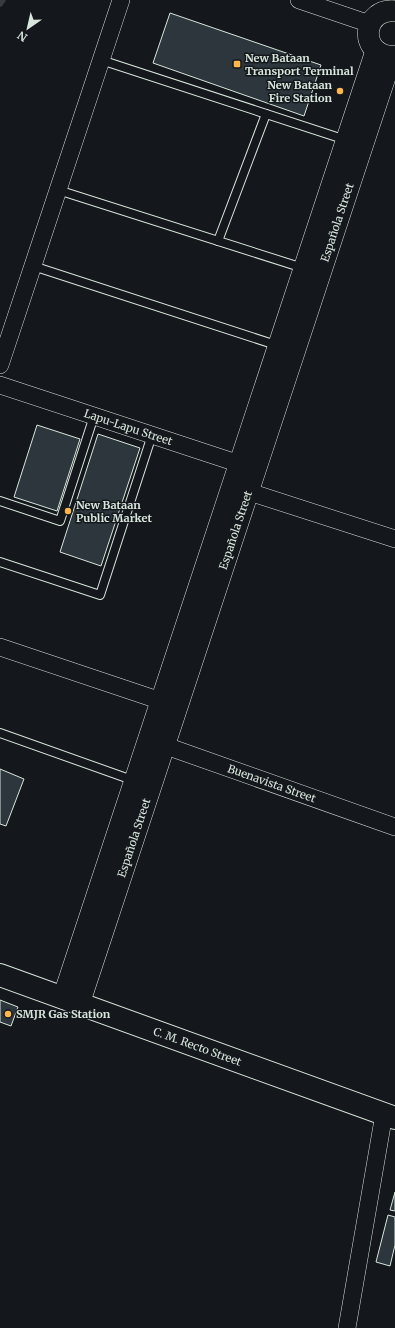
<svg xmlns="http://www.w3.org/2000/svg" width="395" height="1328" viewBox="0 0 395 1328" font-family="Merriweather,serif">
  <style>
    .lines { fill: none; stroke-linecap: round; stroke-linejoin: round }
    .stream { stroke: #363b3e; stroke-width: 5.5 }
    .building { fill: #2c363c; stroke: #d8e6dc }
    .service-casing { stroke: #d8e6dc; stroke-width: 10 }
    .minor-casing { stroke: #d8e6dc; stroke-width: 18 }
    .tertiary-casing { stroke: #d8e6dc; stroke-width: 22 }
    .secondary-casing { stroke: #d8e6dc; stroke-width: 24 }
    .service { stroke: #14181c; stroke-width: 8 }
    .minor { stroke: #14181c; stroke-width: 17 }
    .tertiary { stroke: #14181c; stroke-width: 21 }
    .secondary { stroke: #14181c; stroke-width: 22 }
    .poi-dot { fill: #ffb74d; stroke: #14181c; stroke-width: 1.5 }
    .labels { text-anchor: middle; stroke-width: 3; stroke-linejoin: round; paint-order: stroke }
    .poi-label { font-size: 11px; font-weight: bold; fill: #d8e6dc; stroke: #14181c; text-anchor: start }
    .street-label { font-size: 11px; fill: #d8e6dc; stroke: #14181c }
  </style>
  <rect width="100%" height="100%" fill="#14181c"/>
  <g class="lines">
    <path class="stream" d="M0 4 3 0"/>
  </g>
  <g class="building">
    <path d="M170 13 321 65 304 116 153 63Z"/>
    <path d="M37 425 80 439 57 511 14 497Z"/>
    <path d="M98 434 140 448 101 566 60 552Z"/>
    <path d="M0 769 24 779 6 826 0 824Z"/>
    <path d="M0 1000 18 1007 11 1026 0 1022Z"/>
    <path d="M395 1192V1211L390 1210Z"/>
    <path d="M388 1215 395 1217V1245L390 1266 376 1262Z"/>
  </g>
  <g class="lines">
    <defs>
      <g id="service">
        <path d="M101 60 346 140"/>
        <path d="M58 190 303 268"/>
        <path d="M218 241 266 114"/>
        <path d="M33 266 279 346"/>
        <path d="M0 501 60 521 94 416"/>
        <path d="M0 562 100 595 152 435"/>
        <path d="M0 733 135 781"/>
      </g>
      <g id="minor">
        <path d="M299 0 370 24"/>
        <path d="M0 365 121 0"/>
        <path id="s1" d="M0 385 252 468"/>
        <path d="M237 488 395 539"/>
        <path d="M0 647 173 705"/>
        <path id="s2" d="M152 741 395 827"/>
        <path d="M347 1328 384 1114"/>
      </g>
      <g id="tertiary">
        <path d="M388 56C358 50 364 8 395 11"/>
        <path d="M63 998 376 51"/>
        <path id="s3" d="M79 1004 392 56"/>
      </g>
      <g id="secondary">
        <path id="s4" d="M0 975 395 1118"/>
      </g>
    </defs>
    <use href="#service" class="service-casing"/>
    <use href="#minor" class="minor-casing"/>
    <use href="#tertiary" class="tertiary-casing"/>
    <use href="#secondary" class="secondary-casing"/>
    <use href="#service" class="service"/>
    <use href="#minor" class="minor"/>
    <use href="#tertiary" class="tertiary"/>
    <use href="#secondary" class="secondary"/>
  </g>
  <g class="poi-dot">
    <rect x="233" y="60" width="8" height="8" rx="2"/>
    <circle cx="340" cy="91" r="4"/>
    <circle cx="68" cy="511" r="4"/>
    <circle cx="8" cy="1014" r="4"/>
  </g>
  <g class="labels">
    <g class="poi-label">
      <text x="245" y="62">New Bataan<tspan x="245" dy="13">Transport Terminal</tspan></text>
      <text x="332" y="89" text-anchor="end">New Bataan<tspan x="332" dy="13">Fire Station</tspan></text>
      <text x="76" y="509">New Bataan<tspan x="76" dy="13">Public Market</tspan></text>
      <text x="16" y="1018">SMJR Gas Station</text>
    </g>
    <g class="street-label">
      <text dy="4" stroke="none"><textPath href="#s3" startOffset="823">Española Street</textPath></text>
      <text dy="4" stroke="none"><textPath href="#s1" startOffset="135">Lapu-Lapu Street</textPath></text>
      <text dy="4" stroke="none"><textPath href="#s3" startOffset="499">Española Street</textPath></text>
      <text dy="4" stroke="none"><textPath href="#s2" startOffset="127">Buenavista Street</textPath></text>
      <text dy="4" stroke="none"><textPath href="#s3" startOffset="175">Española Street</textPath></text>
      <text dy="4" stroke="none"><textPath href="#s4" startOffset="210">C. M. Recto Street</textPath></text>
    </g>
  </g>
  <g transform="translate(28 28) rotate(214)" stroke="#14181c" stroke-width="3" paint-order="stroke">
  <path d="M0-3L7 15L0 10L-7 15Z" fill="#d8e6dc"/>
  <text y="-6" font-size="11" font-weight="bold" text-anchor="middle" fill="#d8e6dc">N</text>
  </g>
</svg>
